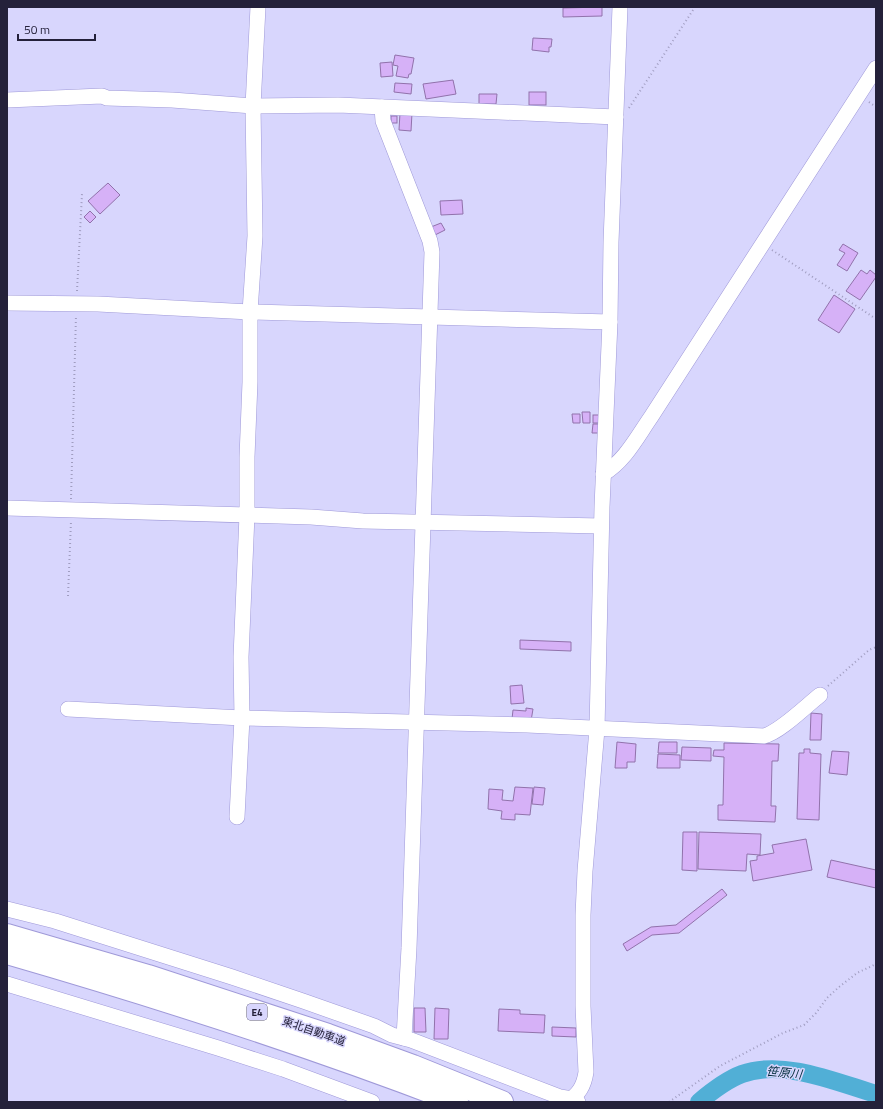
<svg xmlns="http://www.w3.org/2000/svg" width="883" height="1109" viewBox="0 0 883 1109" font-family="'Titillium Web','Noto Sans JP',sans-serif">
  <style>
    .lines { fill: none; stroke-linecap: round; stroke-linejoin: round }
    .river { stroke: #51afd6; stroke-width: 18 }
    .building { fill: #d6b1f7; stroke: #9172ab }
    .minor-casing { stroke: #9f99d8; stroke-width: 16 }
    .highway-casing { stroke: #9f99d8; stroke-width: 24 }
    .path { stroke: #a09dc0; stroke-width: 2; stroke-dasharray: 1 3; stroke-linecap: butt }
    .minor { stroke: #fff; stroke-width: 15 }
    .highway { stroke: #fff; stroke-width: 22 }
    .labels { text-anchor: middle; stroke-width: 3; stroke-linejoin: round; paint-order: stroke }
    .shield { fill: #d8d6fd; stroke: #5a5774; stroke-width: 1 }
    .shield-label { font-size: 10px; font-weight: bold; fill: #24213a }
    .street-label { font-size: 11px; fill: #24213a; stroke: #d8d6fd }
    .water-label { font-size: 12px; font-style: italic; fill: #032f3f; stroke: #d8d6fd }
  </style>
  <rect width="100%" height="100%" fill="#d8d6fd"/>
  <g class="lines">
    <path class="river" d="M699 1102C712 1091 726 1080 742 1074 783 1059 836 1082 876 1094"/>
  </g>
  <g class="building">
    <path d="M602 7V16L563 17V8Z"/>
    <path d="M533 38 552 39 551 47H549V52L532 50Z"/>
    <path d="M395 55 414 58 411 74H409L408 78 396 76 398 66 393 65Z"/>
    <path d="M392 62 393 76 381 77 380 63Z"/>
    <path d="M453 80 456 94 426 99 423 84Z"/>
    <path d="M395 83 412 84 411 94 394 92Z"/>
    <rect x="529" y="92" width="17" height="13"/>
    <path d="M479 94H497L496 104H479Z"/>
    <path d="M400 113H412L411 131 399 130Z"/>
    <rect x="391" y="116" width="6" height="7"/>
    <path d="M108 183 120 195 100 214 88 201Z"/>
    <path d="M462 200 463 214 441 215 440 201Z"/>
    <path d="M90 211 96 217 90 223 84 217Z"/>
    <path d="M441 223 445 230 435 235 431 227Z"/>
    <path d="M843 244 858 253 847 271 837 265 845 253 839 250Z"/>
    <path d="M861 270 867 274 870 270 876 275V277L860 300 846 291Z"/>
    <path d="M834 295 855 309 839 333 818 320Z"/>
    <path d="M582 412H590V423H583Z"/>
    <path d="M572 414H580V423H573Z"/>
    <rect x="593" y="415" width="6" height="8"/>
    <path d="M593 424H599V433H592Z"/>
    <path d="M520 640 571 642V651L520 649Z"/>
    <path d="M522 685 524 703 511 704 510 686Z"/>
    <path d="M526 708 533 709 531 721 512 719 513 710 526 711Z"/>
    <path d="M811 713 822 714 821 740H810Z"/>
    <path d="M617 742 636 744 635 762H627V768H615Z"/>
    <path d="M659 742H677V753H658Z"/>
    <path d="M724 743 779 744 778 761H772L771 806H776L775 822 718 820V805H723L724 757 713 756 714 750H724Z"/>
    <path d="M682 747 711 748V761L681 760Z"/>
    <path d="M804 749H810V753L821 754 819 820 797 819 799 753H804Z"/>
    <path d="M832 751 849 752 847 775 829 773Z"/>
    <path d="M658 754 680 755V768H657Z"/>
    <path d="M515 787 533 788 530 815 515 814V820L501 819 502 811 488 809 489 789 503 790 502 800 513 801Z"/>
    <path d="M534 787 545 788 543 805 532 804Z"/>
    <path d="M683 832H697V871L682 870Z"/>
    <path d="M699 832 761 834 760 855 747 854 746 871 698 869Z"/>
    <path d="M806 839 812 870 753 881 750 861 757 860V856L774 853 772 845Z"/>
    <path d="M831 860 876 870V888L827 877Z"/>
    <path d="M722 889 727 895 679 933 652 935 627 951 623 944 651 927 676 925Z"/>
    <path d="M414 1008H425L426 1032H414Z"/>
    <path d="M435 1008 449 1009 448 1039H434Z"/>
    <path d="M499 1009 520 1010V1014L545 1015 544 1033 498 1031Z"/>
    <path d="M552 1027 576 1028V1037L552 1036Z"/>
  </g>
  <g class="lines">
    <defs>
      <g id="minor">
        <path d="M7 100 102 96 107 98 172 100 253 106 338 105 616 117"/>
        <path d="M382 107 383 121 430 241 432 252 409 948 404 1038"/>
        <path d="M7 303 98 304 250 312 610 322"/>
        <path d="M603 474C625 461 637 437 651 417L876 68"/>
        <path d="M7 508 311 517 363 521 601 526"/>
        <path d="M68 709 242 718 527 725 764 736C780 732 806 706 820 695"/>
        <path d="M237 817 242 718 241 657 247 515V457L250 382V312L255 236 253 106 258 7"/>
        <path d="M7 909 55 921 232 977 303 1001 374 1026 392 1035 411 1040 560 1097 572 1099 578 1102"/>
        <path d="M7 984 218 1048 283 1069 372 1102"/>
        <path d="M567 1102C579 1094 584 1086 586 1072L583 1006V915L585 871 597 729 602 507 610 322 611 242 620 7"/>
      </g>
      <g id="highway">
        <path d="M7 935 148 976 328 1035 413 1066 502 1102"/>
        <path d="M7 953C159 997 309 1045 457 1102"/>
      </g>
    </defs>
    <use href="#minor" class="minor-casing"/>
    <use href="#highway" class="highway-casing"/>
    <g class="path">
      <path d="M869 102 876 107"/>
      <path d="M629 108 695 7"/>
      <path d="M772 250 876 319"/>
      <path d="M77 291 82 194"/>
      <path d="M71 499 76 315"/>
      <path d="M68 596 71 521"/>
      <path d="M828 686 869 650 876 647"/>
      <path d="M669 1102 720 1066 783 1033 804 1025 816 1013 827 998 839 987 857 973 876 964"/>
    </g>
    <use href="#minor" class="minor"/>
    <use href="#highway" class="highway"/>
  </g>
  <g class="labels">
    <rect class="shield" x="247" y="1004" width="20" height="16" rx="3"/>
    <g class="shield-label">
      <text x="257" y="1016">E4</text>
    </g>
    <g class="street-label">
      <text transform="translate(314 1031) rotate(19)" y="4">東北自動車道</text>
    </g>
    <g class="water-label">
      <text transform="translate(784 1073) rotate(6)" y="4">笹原川</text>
    </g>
  </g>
  <rect width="883" height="1109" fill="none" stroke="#24213a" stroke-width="16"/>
  <path d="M18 34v6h77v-6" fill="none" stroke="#24213a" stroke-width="2"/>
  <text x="24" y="34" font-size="12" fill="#24213a" stroke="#d8d6fd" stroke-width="3" paint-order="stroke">50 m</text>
</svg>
